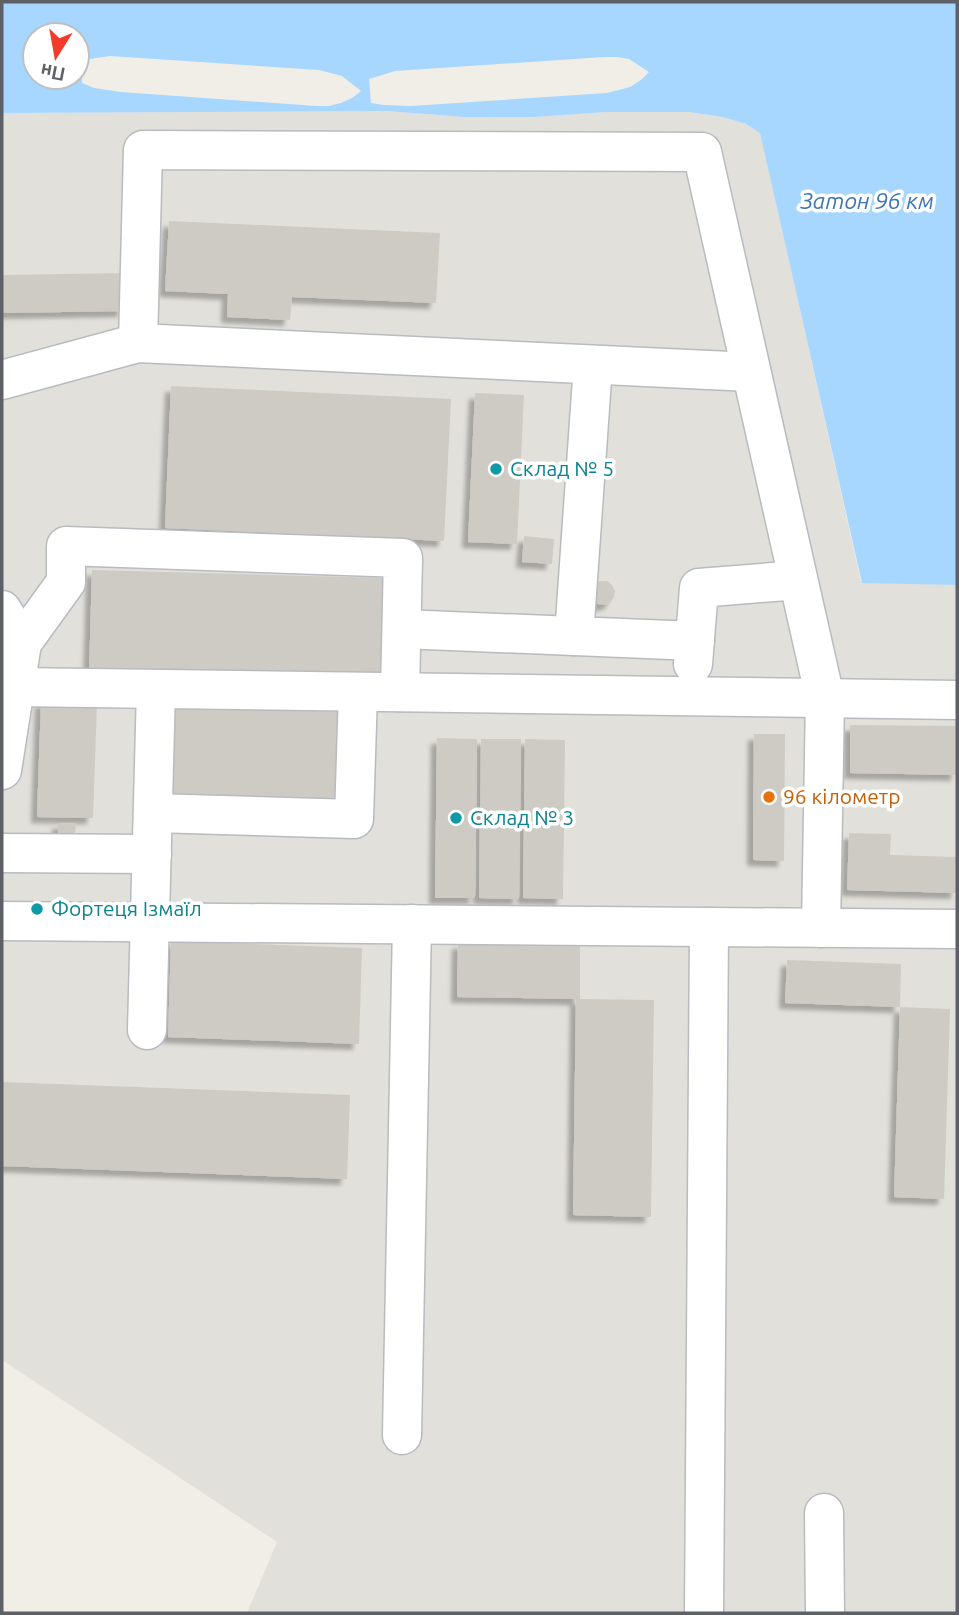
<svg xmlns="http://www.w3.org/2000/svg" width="959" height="1615" viewBox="0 0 959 1615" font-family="Ubuntu,sans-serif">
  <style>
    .industrial { fill: #e1e0da }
    .water { fill: #a7d7ff; fill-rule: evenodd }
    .pier { fill: #f0eee6 }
    .building { fill: #cdcbc4; filter: url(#shadow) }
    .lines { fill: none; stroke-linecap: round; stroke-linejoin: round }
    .minor-casing { stroke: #b8bbc0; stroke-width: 41 }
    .minor { stroke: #fff; stroke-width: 38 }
    .culture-dot { fill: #0f9aa8; stroke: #fff; stroke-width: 2.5 }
    .food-dot { fill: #e8710a; stroke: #fff; stroke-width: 2.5 }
    .labels { text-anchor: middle; stroke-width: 7; stroke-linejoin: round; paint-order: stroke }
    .culture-label { font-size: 21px; fill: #0d838f; stroke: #fff; text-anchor: start }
    .food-label { font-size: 21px; fill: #c56008; stroke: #fff; text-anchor: start }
    .water-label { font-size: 23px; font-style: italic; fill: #3d77b8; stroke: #fff }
  </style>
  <defs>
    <filter id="shadow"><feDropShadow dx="-6" dy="6" stdDeviation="2" flood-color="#0004"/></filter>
  </defs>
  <rect width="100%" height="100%" fill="#f0eee6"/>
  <path class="industrial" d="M387 111 464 117H535L607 112H689L723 117 746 124 760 132 861 582 957 585V1613H247L277 1542 2 1360V113Z"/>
  <path class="water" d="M2 2H957V585L862 583 760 133 746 124 723 117 689 112H607L535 117H464L387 111 2 113ZM35 35H77V77H35Z"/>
  <g class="pier">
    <path d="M110 56 319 70 342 76 361 91 352 98 341 103 329 106H316L121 92 94 88 82 83 83 60Z"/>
    <path d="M604 57H617L629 59 649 72 641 80 630 87 607 93 411 106 384 105 371 103 369 79 395 71Z"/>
  </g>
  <g class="building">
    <path d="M169 221 440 233 436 303 292 297 290 320 227 317 228 294 165 291Z"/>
    <path d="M124 273V311L2 313V275Z"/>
    <path d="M171 386 451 399 444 541 165 528Z"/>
    <path d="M475 393 524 395 517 544 468 542Z"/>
    <path d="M524 536 554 539 552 564 522 562Z"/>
    <path d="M92 570 385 578 382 681 89 674Z"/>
    <path d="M600 581H607L612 585 615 591 614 597 610 603 604 605 598 604 592 600 594 583Z"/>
    <path d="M41 701 97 704 93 818 37 817Z"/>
    <path d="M175 707 345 712 343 799 172 794Z"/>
    <path d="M850 725 957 726V775L850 773Z"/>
    <path d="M754 734H785L784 861 753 860Z"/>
    <path d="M437 738 477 739 475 898H435Z"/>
    <path d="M481 739H521L519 899 479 898Z"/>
    <path d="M525 739 565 740 563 899 523 898Z"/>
    <path d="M58 823 76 824 75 836H58Z"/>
    <path d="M849 833 891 834 890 855 957 857V893L847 890Z"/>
    <path d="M171 941 362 948 359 1044 168 1037Z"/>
    <path d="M458 943 580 945V999L654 1000 651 1217 573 1215 576 999 457 997Z"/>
    <path d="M787 960 901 964 900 1007 785 1003Z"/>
    <path d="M900 1007 950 1009 944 1199 894 1197Z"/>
    <path d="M2 1082 350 1095 347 1179 2 1166Z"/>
  </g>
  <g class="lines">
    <defs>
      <g id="minor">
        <path d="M138 343 143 150 702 152 825 698 821 928"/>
        <path d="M2 380 138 343 751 372"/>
        <path d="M2 610 22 643 2 770"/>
        <path d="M402 629 695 641"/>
        <path d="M574 636 593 365"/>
        <path d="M22 643 66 582V546L403 558 400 692"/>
        <path d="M693 664 699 588 798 580"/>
        <path d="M2 684 15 687 957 700"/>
        <path d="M153 813 354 819 358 692"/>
        <path d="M2 853 152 854"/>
        <path d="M2 921 957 929"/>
        <path d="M147 1030 156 689"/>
        <path d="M402 1435 412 924"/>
        <path d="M824 1513 825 1613"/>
        <path d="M704 1613 709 927"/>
      </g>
    </defs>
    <use href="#minor" class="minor-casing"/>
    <use href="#minor" class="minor"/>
  </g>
  <g class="culture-dot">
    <circle cx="496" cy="469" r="7"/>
    <circle cx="456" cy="818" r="7"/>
    <circle cx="37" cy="909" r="7"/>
  </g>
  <circle class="food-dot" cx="769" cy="797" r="7"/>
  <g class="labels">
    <g class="culture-label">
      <text x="510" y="476">Склад № 5</text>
      <text x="470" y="825">Склад № 3</text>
      <text x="51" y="916">Фортеця Ізмаїл</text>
    </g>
    <g class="food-label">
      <text x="783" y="804">96 кілометр</text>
    </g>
    <g class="water-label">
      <text x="867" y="209">Затон 96 км</text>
    </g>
  </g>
  <rect width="959" height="1615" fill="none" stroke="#5d6167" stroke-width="7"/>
  <g transform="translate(56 56) rotate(191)"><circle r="33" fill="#ffffff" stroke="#bec0c2" stroke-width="2"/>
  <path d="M0-5L12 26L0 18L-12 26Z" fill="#f23c29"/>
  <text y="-10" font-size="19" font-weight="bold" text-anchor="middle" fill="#5d6167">Пн</text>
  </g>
</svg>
